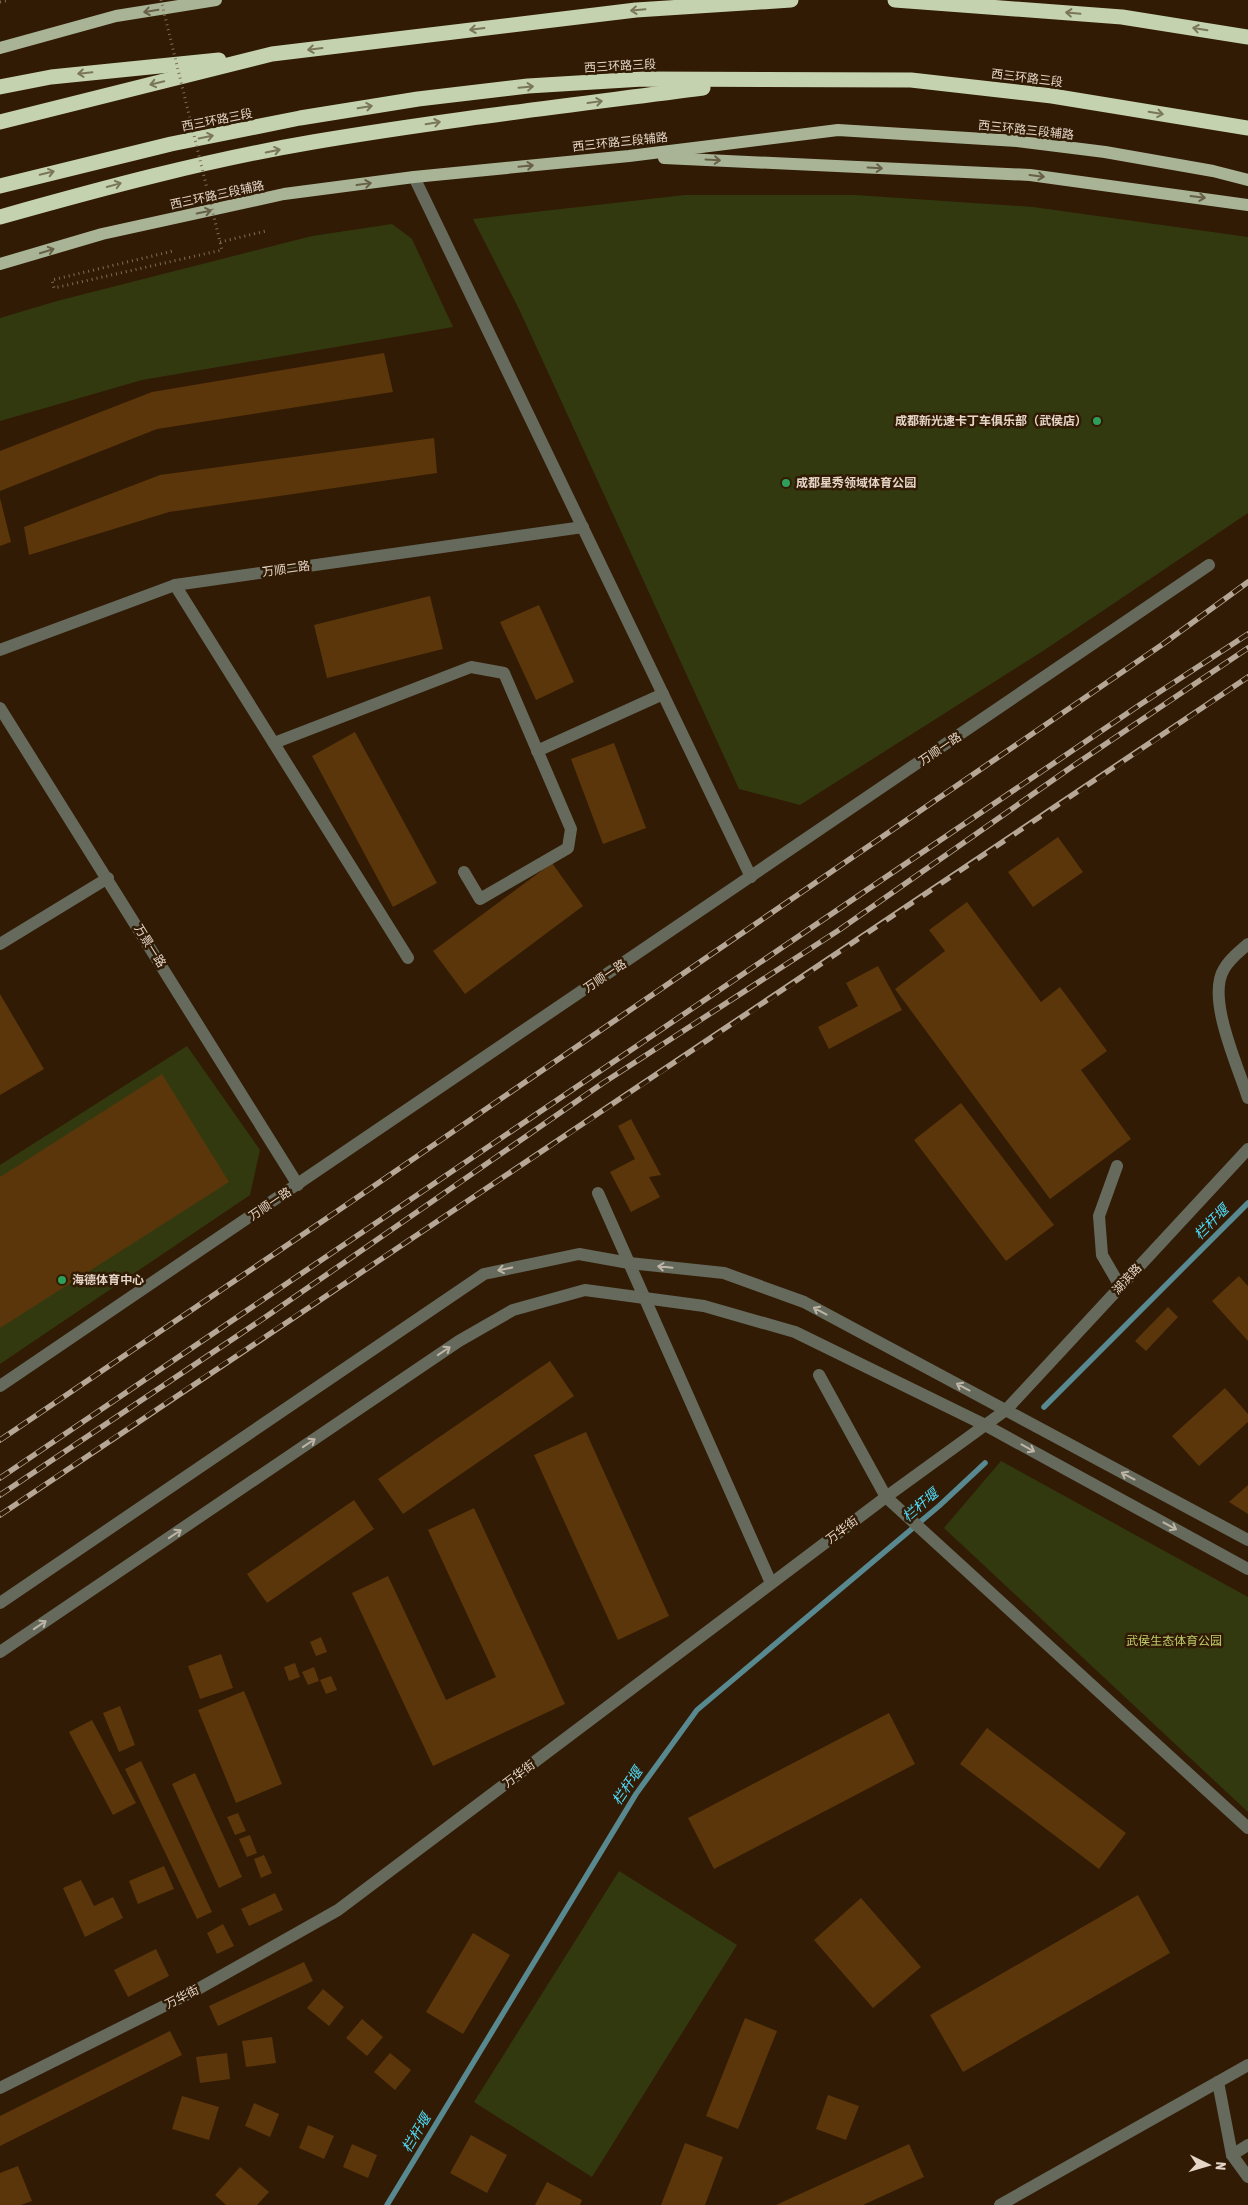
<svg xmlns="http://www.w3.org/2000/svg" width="1248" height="2205" viewBox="0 0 1248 2205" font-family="'Asap Condensed','Noto Sans SC',sans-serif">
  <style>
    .green { fill: #33390f }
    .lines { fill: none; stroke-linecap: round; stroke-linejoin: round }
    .stream { stroke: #588990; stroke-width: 5.5 }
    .building { fill: #5b360a }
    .path { stroke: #7f6c59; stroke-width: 3; stroke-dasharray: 1 4; stroke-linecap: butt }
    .minor { stroke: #656a5c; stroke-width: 12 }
    .major { stroke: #a9b497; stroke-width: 12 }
    .highway { stroke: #c4d2af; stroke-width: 15 }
    .rail-casing { stroke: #b6a695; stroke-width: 5.5 }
    .rail { stroke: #311b04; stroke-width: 4; stroke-dasharray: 11; stroke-linecap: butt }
    .path-bridge { stroke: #7f6c59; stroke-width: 3; stroke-dasharray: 1 4; stroke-linecap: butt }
    .oneway { stroke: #7a765a }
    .oneway2 { stroke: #676046 }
    .oneway3 { stroke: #beb5a7 }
    .leisure-dot { fill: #2e9e5b; stroke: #311b04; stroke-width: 2 }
    .labels { text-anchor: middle; stroke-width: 5; stroke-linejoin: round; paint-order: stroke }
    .street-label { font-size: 12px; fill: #e4d5c7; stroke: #311b04 }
    .poi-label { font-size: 12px; font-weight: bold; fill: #e4d5c7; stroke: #311b04; text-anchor: start }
    .park-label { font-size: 12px; fill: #bdcd6b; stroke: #311b04 }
    .water-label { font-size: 14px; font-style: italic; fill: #4fdbfa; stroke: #311b04 }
  </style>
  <rect width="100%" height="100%" fill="#311b04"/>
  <g class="green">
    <path d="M685 195H855L1033 207 1248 237V513L1043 651 800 805 739 789 519 309 473 219Z"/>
    <path d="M392 224 412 239 453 327 142 380 0 421V318L57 301 312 236Z"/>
    <path d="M187 1046 260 1150 250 1195 0 1364V1165Z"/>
    <path d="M1001 1461 1248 1597V1812L944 1528Z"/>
    <path d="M619 1871 737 1945 592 2177 474 2102Z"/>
  </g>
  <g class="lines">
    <g class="stream">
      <path d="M1044 1407 1248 1203"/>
      <path d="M387 2205 636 1794 697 1710 939 1506 985 1463"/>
    </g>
  </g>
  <g class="building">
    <path d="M384 353 393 392 157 429 0 491V451L152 392Z"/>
    <path d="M434 438 437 473 169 512 29 555 24 527 160 475Z"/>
    <path d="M0 498 11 542 0 546Z"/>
    <path d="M430 596 443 649 327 678 314 625Z"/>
    <path d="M539 605 574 682 536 700 500 622Z"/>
    <path d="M355 732 437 883 393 907 312 756Z"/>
    <path d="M614 743 646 828 603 844 571 759Z"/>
    <path d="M1058 837 1083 872 1033 907 1008 872Z"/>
    <path d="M552 863 583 906 465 994 433 951Z"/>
    <path d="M967 902 1041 1002 1060 987 1107 1051 1081 1070 1131 1139 1050 1199 895 989 945 951 929 930Z"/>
    <path d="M878 966 902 1010 829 1049 818 1027 858 1006 846 983Z"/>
    <path d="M0 994 44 1069 0 1095Z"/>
    <path d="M162 1074 229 1182 0 1328V1177Z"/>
    <path d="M961 1103 1054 1225 1006 1261 914 1140Z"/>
    <path d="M631 1119 661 1175 649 1177 660 1197 631 1212 610 1172 635 1159 618 1126Z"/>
    <path d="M1239 1276 1248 1286V1341L1212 1301Z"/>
    <path d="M1168 1307 1178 1317 1146 1351 1135 1341Z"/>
    <path d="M550 1361 574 1396 403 1514 378 1479Z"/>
    <path d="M1225 1388 1248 1414V1422L1199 1466 1172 1436Z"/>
    <path d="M586 1432 669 1616 618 1640 534 1455Z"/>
    <path d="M1248 1485V1514L1229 1502Z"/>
    <path d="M354 1500 374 1529 267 1603 247 1574Z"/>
    <path d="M474 1508 565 1704 433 1766 352 1593 388 1576 446 1700 496 1677 428 1530Z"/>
    <path d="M321 1637 327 1652 316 1656 310 1642Z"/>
    <path d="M221 1654 233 1688 200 1699 188 1666Z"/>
    <path d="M295 1663 300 1677 289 1681 284 1667Z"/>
    <path d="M314 1667 319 1681 308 1685 302 1672Z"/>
    <path d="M331 1676 337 1690 326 1694 320 1680Z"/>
    <path d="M244 1691 282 1784 236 1803 198 1710Z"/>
    <path d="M120 1706 135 1745 119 1752 103 1713Z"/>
    <path d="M889 1713 915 1764 714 1869 688 1818Z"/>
    <path d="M92 1720 136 1803 113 1815 69 1732Z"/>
    <path d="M987 1728 1126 1833 1099 1869 960 1764Z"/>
    <path d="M141 1761 212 1912 197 1919 125 1769Z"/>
    <path d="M195 1773 242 1877 219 1888 172 1784Z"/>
    <path d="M238 1813 246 1831 235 1835 227 1817Z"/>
    <path d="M250 1835 257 1853 247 1857 239 1839Z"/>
    <path d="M264 1855 272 1873 261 1878 254 1859Z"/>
    <path d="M164 1866 174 1889 138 1904 129 1881Z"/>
    <path d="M81 1880 94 1906 113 1897 123 1918 85 1937 63 1888Z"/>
    <path d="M275 1893 283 1910 249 1926 241 1909Z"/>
    <path d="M1138 1895 1170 1953 963 2072 930 2015Z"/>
    <path d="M861 1898 921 1967 873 2008 814 1940Z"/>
    <path d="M223 1924 234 1946 217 1954 207 1933Z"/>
    <path d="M473 1933 510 1955 463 2034 426 2012Z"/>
    <path d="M156 1949 169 1976 128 1997 114 1970Z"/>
    <path d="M304 1962 313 1981 218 2026 209 2006Z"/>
    <path d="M323 1989 344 2007 329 2026 307 2008Z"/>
    <path d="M745 2018 777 2031 738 2129 706 2116Z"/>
    <path d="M362 2019 383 2037 367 2056 346 2038Z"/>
    <path d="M170 2031 182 2055 0 2146V2116Z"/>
    <path d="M272 2037 276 2063 246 2067 242 2041Z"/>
    <path d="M227 2053 230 2079 200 2083 196 2057Z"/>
    <path d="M390 2053 411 2070 395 2090 374 2072Z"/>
    <path d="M828 2095 859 2106 846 2140 816 2129Z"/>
    <path d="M182 2096 219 2107 209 2140 172 2129Z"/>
    <path d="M254 2103 279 2114 270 2137 245 2126Z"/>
    <path d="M308 2125 334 2136 324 2159 299 2148Z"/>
    <path d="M471 2135 507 2155 487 2193 450 2173Z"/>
    <path d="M685 2143 723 2157 705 2205H661Z"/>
    <path d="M352 2144 377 2155 368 2178 343 2167Z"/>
    <path d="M909 2144 924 2177 863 2205H776Z"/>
    <path d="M18 2166 32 2201 21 2205H0V2173Z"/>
    <path d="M240 2167 269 2192 257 2205H226L215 2195Z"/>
    <path d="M547 2182 582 2200 580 2205H535Z"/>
  </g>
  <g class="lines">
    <g class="path">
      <path d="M0 2 9 0"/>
      <path d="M220 242 266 231"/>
    </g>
    <g class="minor">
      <path d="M414 177 751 877"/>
      <path d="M175 585 408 958"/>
      <path d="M0 650 175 585 583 527"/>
      <path d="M0 708 298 1185"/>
      <path d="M274 743 471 667 504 673 571 829 568 848 480 899 464 872"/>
      <path d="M537 751 663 694"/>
      <path d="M0 944 108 878"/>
      <path d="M1248 944C1239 952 1230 958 1224 969 1206 998 1238 1066 1248 1098"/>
      <path d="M1117 1166 1099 1216 1102 1255 1120 1286"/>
      <path d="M598 1193 771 1583"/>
      <path d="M819 1375 886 1497 1248 1828"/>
      <path d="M0 1386 1209 565"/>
      <path d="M0 1603 484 1274 579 1254 629 1263 724 1273 804 1302 1248 1540"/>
      <path d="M0 1652 459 1341 513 1310 585 1290 704 1306 795 1332 985 1425 1248 1569"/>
      <path d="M1218 2082 1232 2155 1248 2177"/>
      <path d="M0 2088 198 1989 338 1910 886 1497 1006 1410 1248 1149"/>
      <path d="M1232 2155 1248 2145"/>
      <path d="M1000 2205 1248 2065"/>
    </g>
    <g class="major">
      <path d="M0 48 116 16 216 0"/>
      <path d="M664 158 1030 175 1248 205"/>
      <path d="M0 264 102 234 284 194 414 177 629 156 838 130 1017 141 1105 152 1213 171 1248 180"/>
    </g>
    <g class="highway">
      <path d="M895 0 1122 17 1248 37"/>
      <path d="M0 87 51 77 219 60"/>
      <path d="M0 122 272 54 636 10 791 0"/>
      <path d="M0 186 171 144 300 118 418 99 528 86 643 79 911 80 1052 96 1248 128"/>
      <path d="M0 217C103 188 207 160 313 142 443 120 573 105 703 88"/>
    </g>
    <defs>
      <g id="rail">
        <path d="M0 1440 336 1212 1163 644 1248 582"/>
        <path d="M0 1478 1141 704 1248 634"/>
        <path d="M0 1495 267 1316 603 1083 839 930 1073 766 1248 648"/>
        <path d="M0 1515C415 1234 834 959 1248 677"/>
      </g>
    </defs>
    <use href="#rail" class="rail-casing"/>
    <use href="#rail" class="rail"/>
    <path class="path-bridge" d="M161 0 222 250 54 288 52 280 173 251"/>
  </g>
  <defs><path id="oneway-shaft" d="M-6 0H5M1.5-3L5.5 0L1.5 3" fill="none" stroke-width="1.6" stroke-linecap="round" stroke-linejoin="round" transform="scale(1.25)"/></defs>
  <g class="oneway">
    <use href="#oneway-shaft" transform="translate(638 10) rotate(175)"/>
    <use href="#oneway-shaft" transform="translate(1073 13) rotate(-175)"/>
    <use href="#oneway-shaft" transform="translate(477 29) rotate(173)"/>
    <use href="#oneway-shaft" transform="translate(1200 29) rotate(-171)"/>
    <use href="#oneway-shaft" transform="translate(315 49) rotate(173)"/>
    <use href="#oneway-shaft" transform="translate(85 73) rotate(174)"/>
    <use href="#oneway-shaft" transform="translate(157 83) rotate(166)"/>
    <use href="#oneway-shaft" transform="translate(526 87) rotate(-5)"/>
    <use href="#oneway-shaft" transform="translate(595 102) rotate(-8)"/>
    <use href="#oneway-shaft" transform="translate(365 107) rotate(-10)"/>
    <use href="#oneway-shaft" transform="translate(1156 113) rotate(10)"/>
    <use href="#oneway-shaft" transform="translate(433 123) rotate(-9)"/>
    <use href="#oneway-shaft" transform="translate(206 137) rotate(-11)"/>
    <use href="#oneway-shaft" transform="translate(273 151) rotate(-12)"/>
    <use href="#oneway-shaft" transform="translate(47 173) rotate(-13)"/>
    <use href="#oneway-shaft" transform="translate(114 185) rotate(-15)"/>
  </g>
  <g class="oneway2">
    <use href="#oneway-shaft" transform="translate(151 11) rotate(171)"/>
    <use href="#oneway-shaft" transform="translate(713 160) rotate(3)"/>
    <use href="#oneway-shaft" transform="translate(526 166) rotate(-6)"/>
    <use href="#oneway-shaft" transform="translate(875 168) rotate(3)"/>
    <use href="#oneway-shaft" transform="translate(1037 176) rotate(7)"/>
    <use href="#oneway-shaft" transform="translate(364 184) rotate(-8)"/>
    <use href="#oneway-shaft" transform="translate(1198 197) rotate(7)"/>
    <use href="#oneway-shaft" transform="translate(204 212) rotate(-12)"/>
    <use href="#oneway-shaft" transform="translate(47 251) rotate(-17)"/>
  </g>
  <g class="oneway3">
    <use href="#oneway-shaft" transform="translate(665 1267) rotate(-174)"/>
    <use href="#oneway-shaft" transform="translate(505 1269) rotate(168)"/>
    <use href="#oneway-shaft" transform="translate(820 1311) rotate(-152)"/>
    <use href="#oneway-shaft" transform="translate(444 1351) rotate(-34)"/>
    <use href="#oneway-shaft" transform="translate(963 1387) rotate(-152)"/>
    <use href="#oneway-shaft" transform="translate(309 1443) rotate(-34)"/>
    <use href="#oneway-shaft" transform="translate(1028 1448) rotate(29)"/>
    <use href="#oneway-shaft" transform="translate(1128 1476) rotate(-152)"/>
    <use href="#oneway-shaft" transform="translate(1170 1526) rotate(29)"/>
    <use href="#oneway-shaft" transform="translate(175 1534) rotate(-34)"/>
    <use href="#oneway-shaft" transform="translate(40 1625) rotate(-34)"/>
  </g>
  <g class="leisure-dot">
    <circle cx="1097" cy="421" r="5"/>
    <circle cx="786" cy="483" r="5"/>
    <circle cx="62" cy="1280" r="5"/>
  </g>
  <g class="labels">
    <g class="street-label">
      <text transform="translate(620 66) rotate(-3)" y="4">西三环路三段</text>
      <text transform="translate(1027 78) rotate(7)" y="4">西三环路三段</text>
      <text transform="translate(217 120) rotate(-11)" y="4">西三环路三段</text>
      <text transform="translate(1026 130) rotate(6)" y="4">西三环路三段辅路</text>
      <text transform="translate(620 142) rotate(-6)" y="4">西三环路三段辅路</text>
      <text transform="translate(217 195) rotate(-12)" y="4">西三环路三段辅路</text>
      <text transform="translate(286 569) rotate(-8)" y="4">万顺二路</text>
      <text transform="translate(940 749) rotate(-34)" y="4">万顺一路</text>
      <text transform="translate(150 946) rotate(58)" y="4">万景一路</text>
      <text transform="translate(605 976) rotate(-34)" y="4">万顺一路</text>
      <text transform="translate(270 1204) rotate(-34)" y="4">万顺一路</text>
      <text transform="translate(1127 1279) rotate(-47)" y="4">湖滨路</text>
      <text transform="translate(842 1530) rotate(-37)" y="4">万华街</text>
      <text transform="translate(519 1774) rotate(-37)" y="4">万华街</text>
      <text transform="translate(182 1997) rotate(-27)" y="4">万华街</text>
    </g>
    <g class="poi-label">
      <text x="1087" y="425" text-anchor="end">成都新光速卡丁车俱乐部（武侯店）</text>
      <text x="796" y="487">成都星秀领域体育公园</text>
      <text x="72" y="1284">海德体育中心</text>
    </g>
    <g class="park-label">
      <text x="1174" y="1645">武侯生态体育公园</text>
    </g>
    <g class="water-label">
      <text transform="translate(1211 1222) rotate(-45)" y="5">栏杆堰</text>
      <text transform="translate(920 1505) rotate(-41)" y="5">栏杆堰</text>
      <text transform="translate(627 1786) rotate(-56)" y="5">栏杆堰</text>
      <text transform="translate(416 2133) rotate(-59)" y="5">栏杆堰</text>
    </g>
  </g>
  <g transform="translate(1208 2165) rotate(95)" stroke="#311b04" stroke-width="4" paint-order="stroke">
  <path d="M0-4L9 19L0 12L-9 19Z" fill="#e4d5c7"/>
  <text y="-8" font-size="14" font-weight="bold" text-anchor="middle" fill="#e4d5c7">N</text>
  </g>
</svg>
